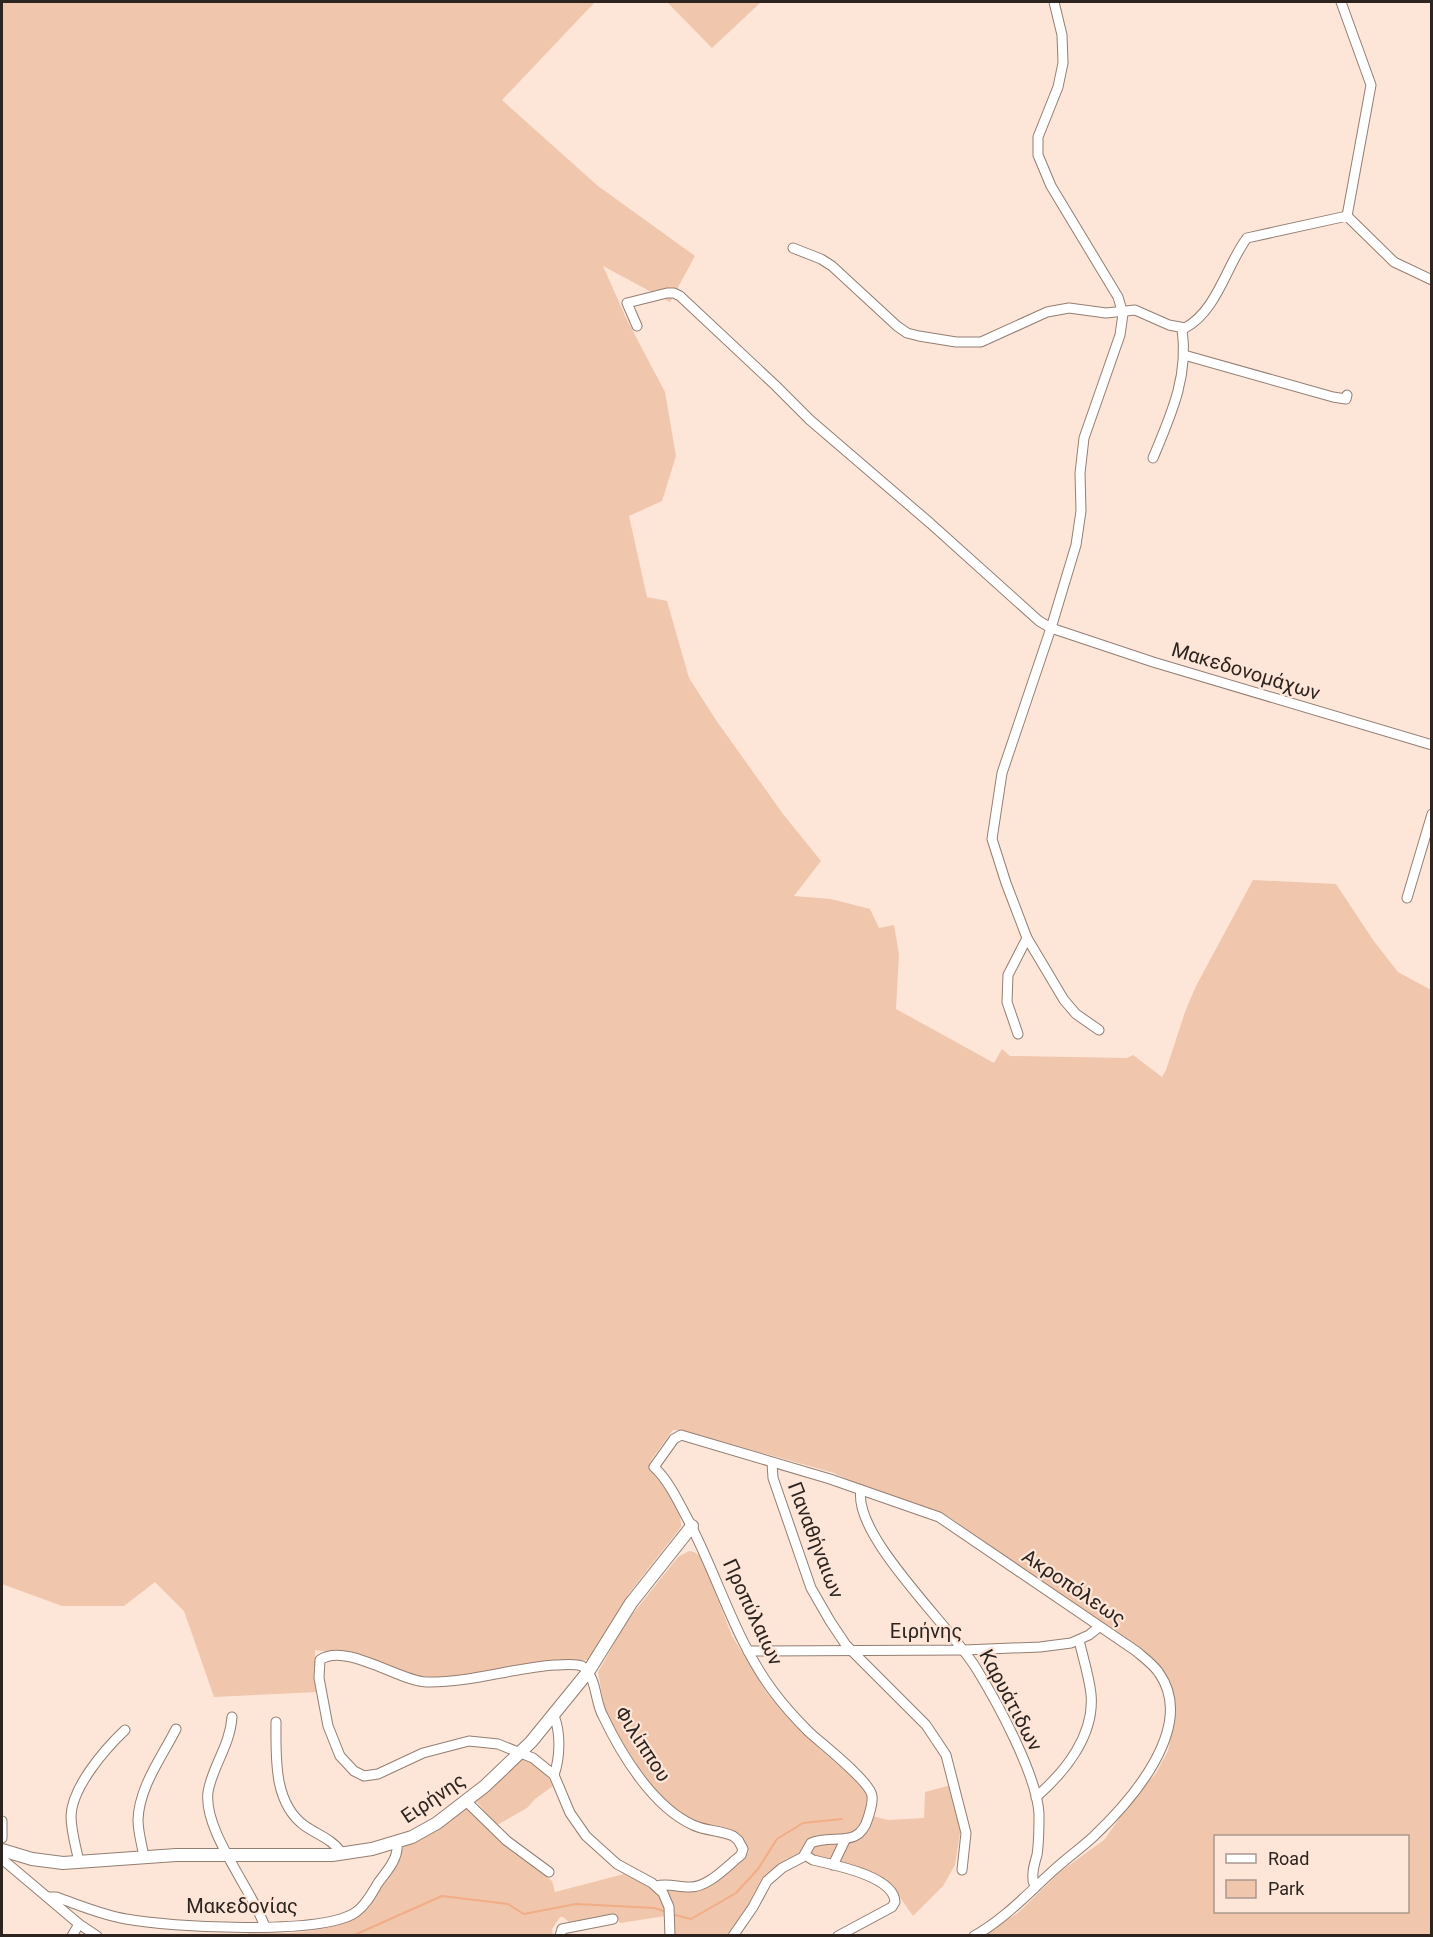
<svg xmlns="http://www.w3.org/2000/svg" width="1433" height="1937" viewBox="0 0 1433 1937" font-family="Roboto,sans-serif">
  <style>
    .green { fill: #f0c6ad; fill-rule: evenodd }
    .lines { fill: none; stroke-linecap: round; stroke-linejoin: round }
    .stream { stroke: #f1ad85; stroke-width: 2 }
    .street-casing { stroke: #937e72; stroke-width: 11 }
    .secondary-casing { stroke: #937e72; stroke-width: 14 }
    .street { stroke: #fff; stroke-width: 9 }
    .secondary { stroke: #fff; stroke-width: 12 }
    .labels { text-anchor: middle; stroke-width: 4.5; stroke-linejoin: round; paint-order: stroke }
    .street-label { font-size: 20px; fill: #2d241f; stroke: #fde6d8 }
  </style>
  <rect width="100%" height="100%" fill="#fde6d8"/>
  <g class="green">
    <path d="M2 2H595L502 100 598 186 695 256 670 302 603 266 626 318 665 392 676 456 662 501 629 516 647 597 667 601 689 678 716 720 783 814 821 861 794 896 831 899 870 909 879 928 894 925 899 954 896 1009 994 1063 1002 1049 1010 1056 1127 1058 1133 1055 1162 1077 1166 1070 1185 1012 1196 986 1253 880 1336 884 1373 940 1398 972 1431 990V1935H984L1019 1912 1061 1871 1104 1840 1131 1802 1156 1773 1168 1751 1174 1722V1697L1164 1674 1148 1656 1123 1636 1055 1591 948 1516 862 1486 834 1473 684 1431 673 1430 651 1460 649 1466C659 1486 682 1502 681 1527L630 1592 590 1660 546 1662 463 1676 434 1677 415 1675 367 1657 315 1650V1665L318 1692 214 1697 184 1611 155 1582 124 1606H62L2 1584ZM1216 1836H1408V1912H1216Z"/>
    <path d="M667 2H761L712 48Z"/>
    <path d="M689 1551 694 1552 701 1557 732 1636 766 1692 793 1723 822 1751 864 1787 869 1796 865 1814 888 1820 924 1818 925 1792 951 1785 961 1827 955 1865 943 1886 913 1916 891 1885 883 1879 806 1854 755 1894 747 1909 727 1935H675L673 1905 665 1889 682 1891 703 1890 749 1852 745 1844 728 1830 700 1824 683 1815 669 1804 656 1791 640 1770 610 1723 605 1711 598 1672 627 1621 678 1557Z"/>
    <path d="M521 1759C536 1761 547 1773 553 1786L535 1799 527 1808 497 1825 475 1800Z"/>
    <path d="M467 1806 505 1845 552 1881 555 1892 624 1874 656 1890 664 1901 666 1916 620 1923 617 1917 612 1915 569 1922 563 1917H560L552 1929 553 1935 247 1936 248 1933C281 1934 331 1934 359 1915L397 1861 404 1845Z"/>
  </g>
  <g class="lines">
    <g class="stream">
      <path d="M671 1914 691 1919 736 1893 758 1869 777 1839 803 1823 842 1819"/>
      <path d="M352 1936 442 1896 508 1904 524 1914 576 1904 655 1908 666 1912"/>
    </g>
    <defs>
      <g id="street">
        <path d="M1054 2 1062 35 1063 63 1058 87 1038 137V155L1051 186 1118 297 1123 314 1120 335 1084 438 1080 473 1081 511 1076 545 1051 628 1002 773 992 839 1006 883 1027 938 1064 1000 1076 1014 1099 1030"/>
        <path d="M1341 2 1371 85 1347 216"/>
        <path d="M793 248 821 259 832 266 897 326 907 333 919 336 956 342H981L1047 312 1069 308 1106 313 1135 310 1169 325 1185 328C1217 311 1227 264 1247 238L1347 216 1394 262 1432 280"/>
        <path d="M637 326 627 303 667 293H674L680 296 776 386 810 420 930 523 1039 621 1051 628 1153 662 1432 745"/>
        <path d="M1184 355 1333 397 1346 399 1347 395"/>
        <path d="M1153 458C1171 415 1189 376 1182 329"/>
        <path d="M1407 898 1432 814"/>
        <path d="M1018 1034 1007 1002 1008 975 1027 938"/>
        <path d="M772 1463 773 1478 811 1588 830 1621 846 1645 926 1725 946 1755 966 1833 962 1870"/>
        <path d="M861 1490C852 1535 951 1627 976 1668 997 1702 1037 1775 1039 1814 1039 1828 1039 1842 1037 1855 1035 1862 1032 1870 1033 1878 1033 1883 1033 1882 1036 1886"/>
        <path d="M748 1651 964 1650 1040 1647 1071 1643 1089 1635 1099 1627"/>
        <path d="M554 1716C561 1733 560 1758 554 1775"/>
        <path d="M232 1717C230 1746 212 1767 208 1792 203 1831 252 1889 265 1927"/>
        <path d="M276 1722C276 1757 273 1803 305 1826 318 1835 334 1840 342 1854"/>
        <path d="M1036 1797C1065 1772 1095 1735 1091 1694 1089 1676 1083 1658 1079 1640"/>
        <path d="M466 1801 507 1841 549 1872"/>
        <path d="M2 1821V1838"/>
        <path d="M805 1855 813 1860C834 1865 894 1876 895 1902L892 1907 838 1936"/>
        <path d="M144 1857C142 1845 138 1832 138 1820 139 1787 162 1757 176 1729"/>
        <path d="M2 1859 79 1924 97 1936"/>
        <path d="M79 1862C76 1847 71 1831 71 1816 72 1787 105 1749 125 1730"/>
        <path d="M833 1865 845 1840"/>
        <path d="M656 1886C667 1883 678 1887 689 1887 708 1888 727 1866 741 1855L743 1849 738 1840 733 1836C720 1830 705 1831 693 1825 653 1807 621 1754 603 1716 594 1700 598 1679 582 1666 573 1663 564 1665 555 1665 511 1668 470 1683 426 1682 399 1681 345 1642 320 1660L319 1678 328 1726 340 1756 354 1771 364 1776 378 1774 423 1753 469 1741 498 1744 533 1758 554 1775 570 1813 586 1836 617 1864 652 1883 663 1893 669 1907 670 1936"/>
        <path d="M48 1897H56C79 1905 102 1915 126 1919 169 1927 322 1936 356 1912 366 1905 372 1893 378 1883 387 1871 399 1858 397 1843"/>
        <path d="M72 1936 79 1924"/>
        <path d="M560 1936 562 1929 613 1919"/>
        <path d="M733 1936 753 1907 767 1881 782 1868 803 1857 811 1843C832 1833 859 1850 868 1818 870 1811 873 1804 872 1796 871 1782 822 1744 809 1732 796 1719 784 1706 773 1691 734 1639 717 1573 686 1516 677 1499 668 1480 654 1467L674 1439 681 1435 830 1479 939 1517 1136 1651C1144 1658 1153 1664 1159 1673 1197 1727 1131 1801 1093 1837 1081 1848 1067 1858 1055 1869 1029 1892 1005 1919 974 1936"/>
      </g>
      <path id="secondary" d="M2 1850 32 1859 63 1863 176 1855H332L372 1849 412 1837 437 1823 485 1786 531 1742 588 1672 631 1603 692 1526"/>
    </defs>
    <use href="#street" class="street-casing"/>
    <use href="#secondary" class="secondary-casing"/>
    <use href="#street" class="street"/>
    <use href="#secondary" class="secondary"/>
  </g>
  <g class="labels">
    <g class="street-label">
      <text transform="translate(1246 671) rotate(17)" y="7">Μακεδονομάχων</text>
      <text transform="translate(816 1540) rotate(69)" y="7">Παναθήναιων</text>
      <text transform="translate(1074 1587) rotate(34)" y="7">Ακροπόλεως</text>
      <text transform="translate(753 1612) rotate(65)" y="7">Προπύλαιων</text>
      <text x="926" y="1638">Ειρήνης</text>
      <text transform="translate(1011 1700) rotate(62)" y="7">Καρυάτιδων</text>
      <text transform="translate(643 1744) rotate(57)" y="7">Φιλίππου</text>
      <text transform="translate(433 1798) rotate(-34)" y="7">Ειρήνης</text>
      <text x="242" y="1913">Μακεδονίας</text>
    </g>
  </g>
  <rect width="1433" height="1937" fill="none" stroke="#2d241f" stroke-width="6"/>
  <rect x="1214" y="1835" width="195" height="78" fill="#fde6d8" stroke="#aa988e" stroke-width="1.5"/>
  <rect x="1226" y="1854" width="30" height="9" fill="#ffffff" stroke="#aa988e" stroke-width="1.5"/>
  <text x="1268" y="1865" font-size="18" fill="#2d241f">Road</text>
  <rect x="1226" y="1880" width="30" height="18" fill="#f0c6ad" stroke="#aa988e" stroke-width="1.5"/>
  <text x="1268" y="1895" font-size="18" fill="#2d241f">Park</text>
</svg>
